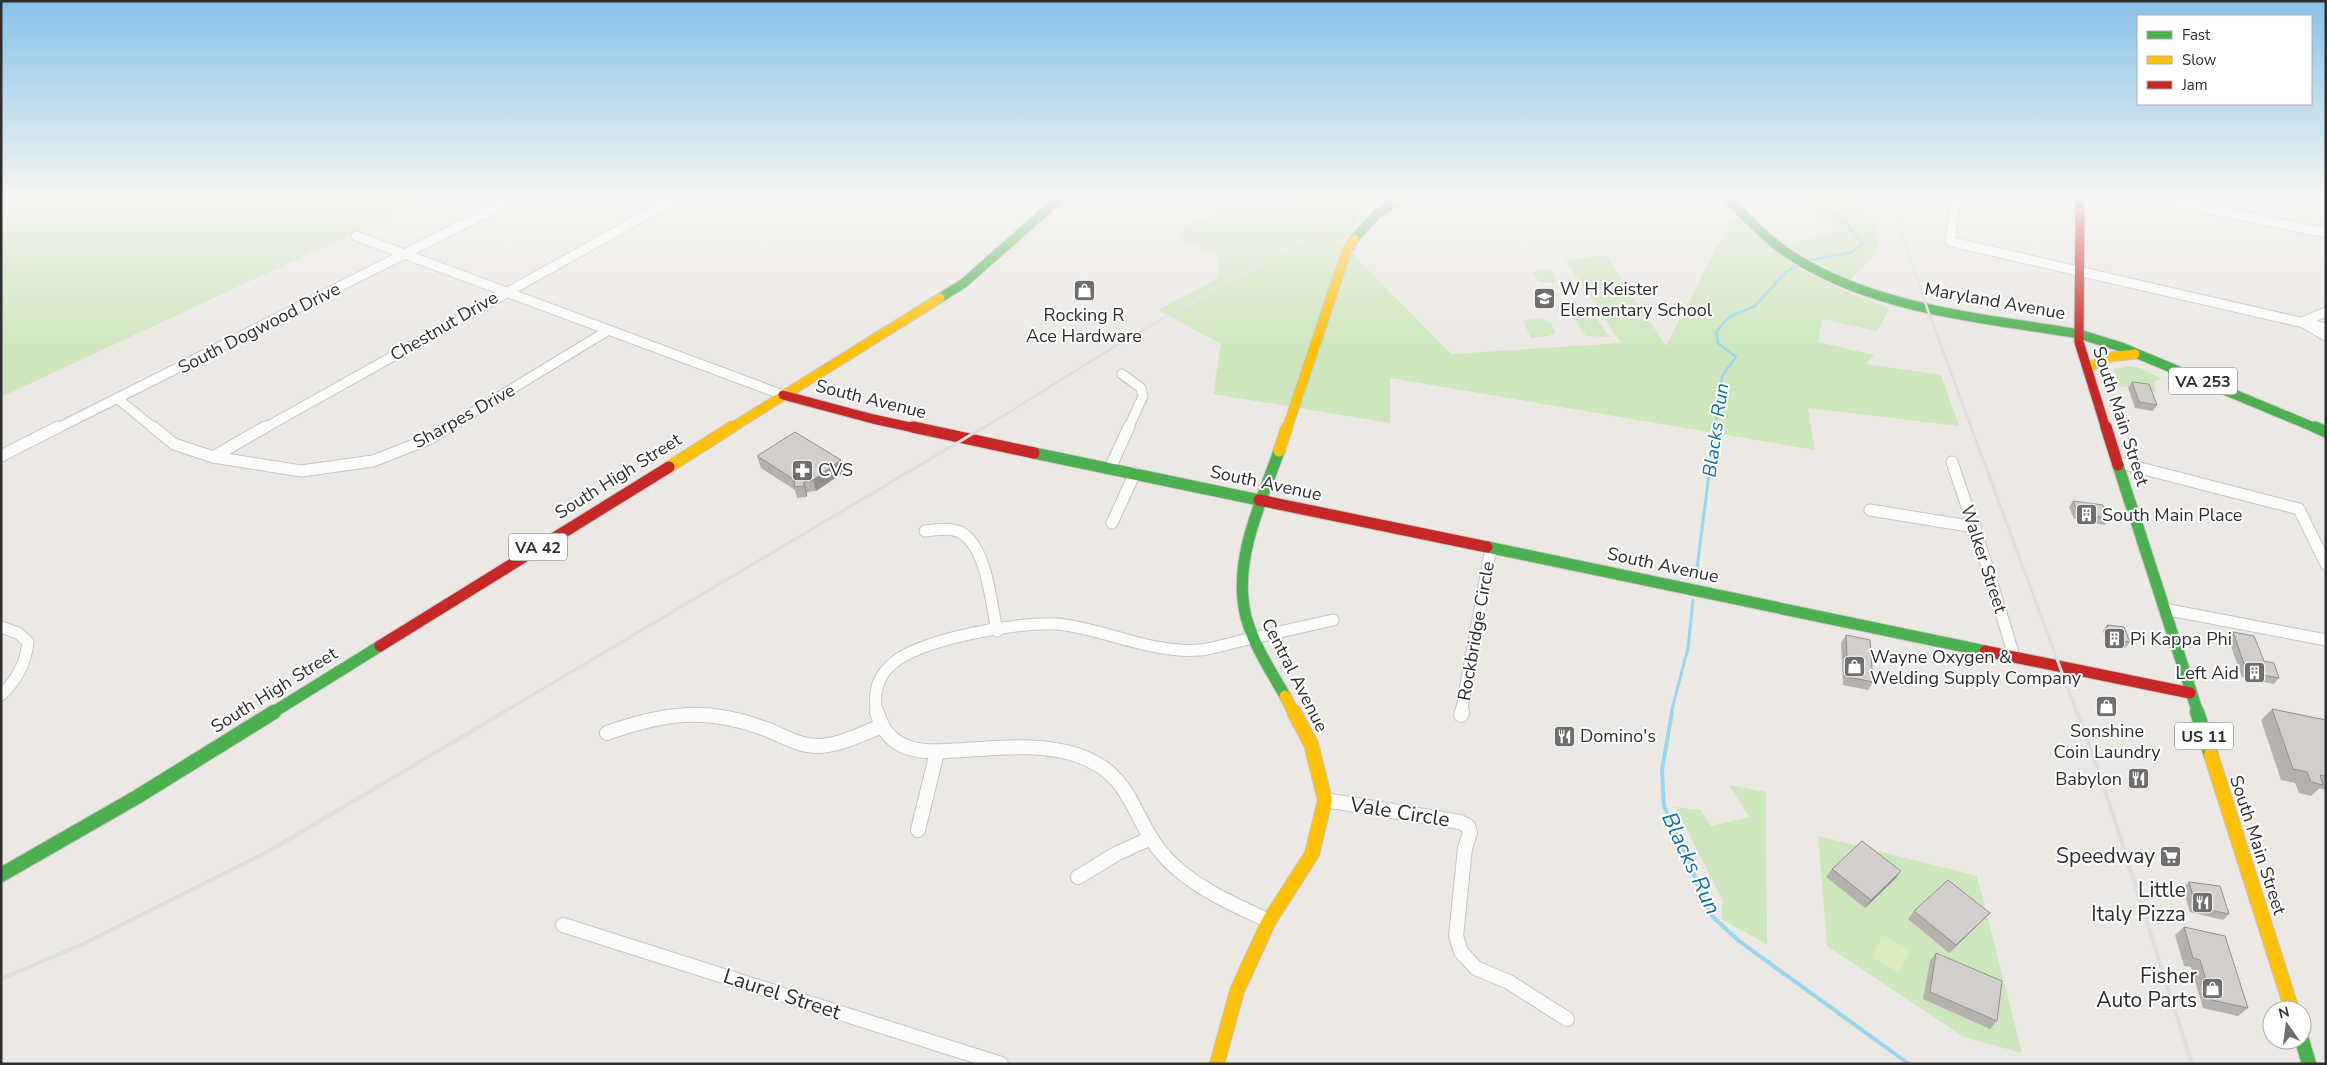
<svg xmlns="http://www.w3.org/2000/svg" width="2327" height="1065" viewBox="0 0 2327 1065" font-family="'Nunito Sans',sans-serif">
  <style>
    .green { fill: #cee6be }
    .pitch { fill: #d9eabb }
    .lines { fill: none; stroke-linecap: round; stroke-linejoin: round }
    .stream-far2 { stroke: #99d6ec; stroke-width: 2.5 }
    .stream-far1 { stroke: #99d6ec; stroke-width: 3 }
    .stream { stroke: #99d6ec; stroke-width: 4 }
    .street-far2-casing { stroke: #c5c4c5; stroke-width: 11 }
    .street-far1-casing { stroke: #c5c4c5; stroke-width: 13 }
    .street-casing { stroke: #c5c4c5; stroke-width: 16 }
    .fast-far2-casing { stroke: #c5c4c5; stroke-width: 11 }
    .fast-far1-casing { stroke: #c5c4c5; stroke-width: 13 }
    .fast-casing { stroke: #c5c4c5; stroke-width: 16 }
    .slow-far2-casing { stroke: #c5c4c5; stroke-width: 11 }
    .slow-far1-casing { stroke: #c5c4c5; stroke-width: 13 }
    .slow-casing { stroke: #c5c4c5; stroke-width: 16 }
    .jam-far1-casing { stroke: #c5c4c5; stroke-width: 11 }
    .jam-casing { stroke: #c5c4c5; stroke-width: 13 }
    .street-far2 { stroke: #fcfcfb; stroke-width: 9 }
    .street-far1 { stroke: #fcfcfb; stroke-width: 11 }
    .street { stroke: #fcfcfb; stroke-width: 14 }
    .fast-far2 { stroke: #4caf50; stroke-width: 9 }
    .fast-far1 { stroke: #4caf50; stroke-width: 11 }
    .fast { stroke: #4caf50; stroke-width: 14 }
    .slow-far2 { stroke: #ffc107; stroke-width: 9 }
    .slow-far1 { stroke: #ffc107; stroke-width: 11 }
    .slow { stroke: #ffc107; stroke-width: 14 }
    .jam-far1 { stroke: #c62828; stroke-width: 9 }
    .jam { stroke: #c62828; stroke-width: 11 }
    .rail-far2 { stroke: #dfdfe1; stroke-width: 2.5 }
    .rail-far1 { stroke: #dfdfe1; stroke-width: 3 }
    .rail { stroke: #dfdfe1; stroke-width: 4 }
    .wall { fill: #b4b1af }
    .shaded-wall { fill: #92908e }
    .building { fill: #d1cecb; stroke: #92908e }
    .labels { text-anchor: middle; stroke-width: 4; stroke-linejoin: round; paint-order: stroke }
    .shield { fill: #fff; stroke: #6d6d6d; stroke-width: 1 }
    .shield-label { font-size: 16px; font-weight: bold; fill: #2e2e2e }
    .poi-label { font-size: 18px; fill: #2e2e2e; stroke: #fff; text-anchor: start }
    .street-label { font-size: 18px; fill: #2e2e2e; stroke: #fff }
    .water-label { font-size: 19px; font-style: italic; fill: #0d6fa3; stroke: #fff }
    .near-street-label { font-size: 21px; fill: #2e2e2e; stroke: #fff }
    .near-poi-label { font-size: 21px; fill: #2e2e2e; stroke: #fff; text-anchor: end }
    .near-water-label { font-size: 22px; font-style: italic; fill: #0d6fa3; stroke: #fff }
  </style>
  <rect width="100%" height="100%" fill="#ece8e4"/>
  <g class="green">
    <path d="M1 198H424L381 220 1 397Z"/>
    <path d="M1299 198H1370L1343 243 1300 387 1351 252 1451 354 1621 343 1565 260 1606 255 1666 346 1733 216 1799 269 1850 293 1890 308 1877 331 1822 319 1818 342 1874 355 1866 364 1941 375 1959 426 1808 408 1815 450 1390 378V423L1213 394 1221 344 1158 310 1218 278V255L1180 240 1185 230 1194 223 1228 201 1332 211 1331 207H1316L1314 203Z"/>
    <path d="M1799 198H1857C1888 242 1888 243 1850 280L1783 244 1832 235 1835 231Z"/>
    <path d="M1536 270H1553L1556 282 1552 283 1539 282 1533 274Z"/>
    <path d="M1591 311 1610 337 1586 336 1570 314Z"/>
    <path d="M1540 318 1551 323 1555 333 1548 336 1531 338 1523 321Z"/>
    <path d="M2128 366 2140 368 2161 378 2154 382 2156 392 2118 386 2114 369Z"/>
    <path d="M1729 785 1766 792 1767 944 1721 919 1723 901 1675 807 1701 810 1711 826 1749 817Z"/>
    <path d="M1818 836 1977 876 2022 1053 1964 1037 1827 946Z"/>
  </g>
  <path class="pitch" d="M1882 935 1910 950 1899 973 1872 957Z"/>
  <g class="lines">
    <path class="stream-far2" d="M1715 429 1722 376 1736 357 1718 343 1716 332 1729 317 1755 306 1786 272 1810 260 1850 253 1863 244 1848 226 1813 198"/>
    <g class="stream-far1">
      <path d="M1696 576 1715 427"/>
      <path d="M1671 713 1688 648 1693 600"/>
    </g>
    <path class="stream" d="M1672 712 1662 770 1664 806 1712 916 1739 941 1909 1064"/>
    <defs>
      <g id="street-far2">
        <path d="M1956 198 1950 241 1952 242 2326 328"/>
        <path d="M2155 198 2326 233"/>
        <path d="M822 205 833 198"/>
        <path d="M356 236 783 395"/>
        <path d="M2326 312 2302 322 2326 336"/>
        <path d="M1122 374 1141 388 1143 396 1128 429"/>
        <path d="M118 399 155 429"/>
        <path d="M56 429 516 198"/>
        <path d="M263 429 676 198"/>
        <path d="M446 429 607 331"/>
      </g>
      <g id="street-far1">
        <path d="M153 427 174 444 213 457 301 471 373 461 429 439 448 427"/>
        <path d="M1 456 58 427"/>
        <path d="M213 457 265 427"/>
        <path d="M1952 462 1986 563 2014 656"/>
        <path d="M2117 462 2299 509 2326 564"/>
        <path d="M1110 468 1129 427"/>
        <path d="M1870 510 1975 527"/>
        <path d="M1112 523 1135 473"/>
        <path d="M925 531C936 530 949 527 960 532 987 546 991 603 997 631"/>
        <path d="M2164 609 2326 640"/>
        <path d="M1 627 18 633 28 642C26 664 17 680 1 695"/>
        <path d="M877 713C873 695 877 678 891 665 918 639 1021 621 1058 624 1105 629 1152 654 1200 650 1213 649 1227 644 1240 641 1271 634 1302 627 1333 620"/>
        <path d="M1461 713 1491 548"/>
      </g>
      <g id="street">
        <path d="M877 712C881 727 890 740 904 746 923 754 945 751 964 750 1002 748 1041 743 1077 755 1136 775 1130 819 1166 858 1194 888 1233 904 1269 921"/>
        <path d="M1461 715 1462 712"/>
        <path d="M607 733C663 713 705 707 763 728 781 734 797 746 817 746 839 746 861 734 882 726"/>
        <path d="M1325 800 1460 822 1468 826 1470 833 1465 848 1456 936 1461 952 1476 968 1509 982 1567 1019"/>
        <path d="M918 830 937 752"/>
        <path d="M1078 877 1116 854 1151 838"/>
        <path d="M563 925 1001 1064"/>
      </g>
      <g id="fast-far2">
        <path d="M1727 198C1746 217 1764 237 1786 252 1871 310 1980 317 2079 334"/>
        <path d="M1354 239 1377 214 1402 198"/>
        <path d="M940 298 964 283 1060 198"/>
        <path d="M2079 334 2121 347 2318 429"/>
      </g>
      <g id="fast-far1">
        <path d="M2315 427 2326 432"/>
        <path d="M1279 451C1261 503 1232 561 1246 617 1254 646 1271 671 1285 696"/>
        <path d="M1034 453 1259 500"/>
        <path d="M2118 465 2198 713"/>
        <path d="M1487 547 1985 651"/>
        <path d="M272 713 380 646"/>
      </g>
      <g id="fast">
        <path d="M2197 712 2211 755"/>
        <path d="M1 875 137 797 274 712"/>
        <path d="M2302 1040 2309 1064"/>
      </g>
      <g id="slow-far2">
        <path d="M2087 368 2110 357 2135 354"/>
        <path d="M730 429 940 298"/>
        <path d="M1287 429 1347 250 1354 239"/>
      </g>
      <g id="slow-far1">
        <path d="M1279 451 1287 427"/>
        <path d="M669 467 732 427"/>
        <path d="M1285 696 1294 713"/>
      </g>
      <g id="slow">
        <path d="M2211 755 2292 1010"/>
        <path d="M1217 1064 1237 991 1269 921 1312 854 1325 800 1311 744 1294 712"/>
      </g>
      <g id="jam-far1">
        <path d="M2080 198 2079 342 2106 429"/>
        <path d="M783 395 873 419 919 429"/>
      </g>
      <g id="jam">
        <path d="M913 427 1034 453"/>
        <path d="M2106 427 2118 465"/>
        <path d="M1259 500 1487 547"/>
        <path d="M380 646 669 467"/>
        <path d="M1985 651 2190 693"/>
      </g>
    </defs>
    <use href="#street-far2" class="street-far2-casing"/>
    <use href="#street-far1" class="street-far1-casing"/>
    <use href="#street" class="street-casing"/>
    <use href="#fast-far2" class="fast-far2-casing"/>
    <use href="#fast-far1" class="fast-far1-casing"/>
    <use href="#fast" class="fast-casing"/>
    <use href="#slow-far2" class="slow-far2-casing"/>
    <use href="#slow-far1" class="slow-far1-casing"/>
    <use href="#slow" class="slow-casing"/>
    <use href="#jam-far1" class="jam-far1-casing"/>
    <use href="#jam" class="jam-casing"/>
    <use href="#street-far2" class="street-far2"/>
    <use href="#street-far1" class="street-far1"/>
    <use href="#street" class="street"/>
    <use href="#fast-far2" class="fast-far2"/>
    <use href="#fast-far1" class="fast-far1"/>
    <use href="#fast" class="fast"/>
    <use href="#slow-far2" class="slow-far2"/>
    <use href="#slow-far1" class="slow-far1"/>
    <use href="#slow" class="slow"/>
    <use href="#jam-far1" class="jam-far1"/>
    <use href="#jam" class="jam"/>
    <g class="rail-far2">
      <path d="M1890 198 1927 308 1972 429"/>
      <path d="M982 429 1117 345 1374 198"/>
    </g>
    <g class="rail-far1">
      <path d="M1971 427 2077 713"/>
      <path d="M502 713 984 427"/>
    </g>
    <g class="rail">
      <path d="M2077 712 2103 783 2192 1064"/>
      <path d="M1 979 83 944 269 851 504 712"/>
    </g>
  </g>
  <g class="wall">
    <path d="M1768 198H1794L1772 201Z"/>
    <path d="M2132 382 2157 405 2153 411 2135 408 2128 388Z"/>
    <path d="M757 456 844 472 816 491 807 492V497L797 498 795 490 761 468Z"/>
    <path d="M2073 501 2109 519 2105 525 2074 519 2069 507Z"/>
    <path d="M2107 625 2130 642 2125 648 2108 645 2103 631Z"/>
    <path d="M2233 632 2264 661 2279 678 2274 684 2242 677 2228 638Z"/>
    <path d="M1846 635 1873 682 1868 690 1843 685 1841 643Z"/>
    <path d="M2272 709 2326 720V790L2320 788 2311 796 2299 793 2295 783 2281 780 2261 720Z"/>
    <path d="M1832 869 1901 871 1895 879 1865 908 1826 877Z"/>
    <path d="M2189 882 2229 914 2223 920 2190 912 2183 888Z"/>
    <path d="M1914 911 1990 913 1949 953 1908 919Z"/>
    <path d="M2184 927 2248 1008 2238 1016 2203 1008 2191 967 2184 966 2175 935Z"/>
    <path d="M1936 953 1997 1021 1990 1029 1923 999 1930 961Z"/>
  </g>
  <g class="shaded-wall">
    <path d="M1773 198H1794L1772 201Z"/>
    <path d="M841 460 844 472 816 491 813 480Z"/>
    <path d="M804 481 807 492V497L804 486Z"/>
    <path d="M1901 871 1895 879 1865 908 1871 900Z"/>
    <path d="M1990 913 1983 920 1949 953 1956 945Z"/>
  </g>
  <g class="building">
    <path d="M2132 382 2149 384 2157 405 2139 402Z"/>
    <path d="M795 432 841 460 813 480 804 481V486L794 487 795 480 757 456Z"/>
    <path d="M2073 501 2103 505 2109 519 2078 513Z"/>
    <path d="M2107 625 2124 627 2130 642 2112 639Z"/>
    <path d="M2233 632 2254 636 2264 661 2274 663 2279 678 2247 672Z"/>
    <path d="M1846 635 1870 640 1873 682 1848 677Z"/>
    <path d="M2272 709 2326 720V776L2320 775 2323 785 2311 782 2307 772 2293 769Z"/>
    <path d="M1862 841 1901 871 1871 900 1832 869Z"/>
    <path d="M1948 880 1990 913 1956 945 1914 911Z"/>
    <path d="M2189 882 2220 886 2229 914 2196 907Z"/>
    <path d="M2184 927 2225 936 2248 1008 2212 1000 2200 960 2193 958Z"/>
    <path d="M1936 953 2002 981 1997 1021 1930 992Z"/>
  </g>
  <linearGradient id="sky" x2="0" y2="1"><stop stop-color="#88c2ea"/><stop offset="0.57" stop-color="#f6f5f3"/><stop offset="1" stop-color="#f6f5f3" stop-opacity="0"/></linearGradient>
  <rect width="2327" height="347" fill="url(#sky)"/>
  <defs>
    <symbol id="shop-square" viewBox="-11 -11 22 22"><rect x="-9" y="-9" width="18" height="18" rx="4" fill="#706f6e" stroke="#fff"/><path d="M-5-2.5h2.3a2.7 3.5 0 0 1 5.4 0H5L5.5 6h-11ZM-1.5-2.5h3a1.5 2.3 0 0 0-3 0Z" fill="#fff"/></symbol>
    <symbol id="school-square" viewBox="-11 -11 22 22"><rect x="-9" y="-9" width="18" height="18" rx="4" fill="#706f6e" stroke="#fff"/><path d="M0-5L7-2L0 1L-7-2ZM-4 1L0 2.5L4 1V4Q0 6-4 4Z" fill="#fff"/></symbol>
    <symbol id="pharmacy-square" viewBox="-11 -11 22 22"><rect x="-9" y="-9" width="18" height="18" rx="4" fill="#706f6e" stroke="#fff"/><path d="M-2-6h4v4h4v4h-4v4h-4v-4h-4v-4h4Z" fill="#fff"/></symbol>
    <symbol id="building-square" viewBox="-11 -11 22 22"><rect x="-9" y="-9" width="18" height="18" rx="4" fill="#706f6e" stroke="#fff"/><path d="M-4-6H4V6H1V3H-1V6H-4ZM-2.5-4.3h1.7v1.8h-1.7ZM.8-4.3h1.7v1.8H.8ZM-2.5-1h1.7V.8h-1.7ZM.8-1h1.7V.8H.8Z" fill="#fff"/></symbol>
    <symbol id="restaurant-square" viewBox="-11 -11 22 22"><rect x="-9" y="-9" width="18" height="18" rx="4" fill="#706f6e" stroke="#fff"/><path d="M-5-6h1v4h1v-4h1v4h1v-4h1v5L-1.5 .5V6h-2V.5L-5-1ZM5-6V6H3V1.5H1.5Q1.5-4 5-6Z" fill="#fff"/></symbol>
    <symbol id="supermarket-square" viewBox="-11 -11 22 22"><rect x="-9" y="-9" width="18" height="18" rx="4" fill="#706f6e" stroke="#fff"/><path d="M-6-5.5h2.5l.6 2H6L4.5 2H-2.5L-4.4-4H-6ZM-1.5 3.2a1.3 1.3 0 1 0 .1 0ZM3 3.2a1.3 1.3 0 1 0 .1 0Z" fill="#fff"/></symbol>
  </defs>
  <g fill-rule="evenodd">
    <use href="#shop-square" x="1072" y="278" width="25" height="25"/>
    <use href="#school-square" x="1532" y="286" width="25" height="25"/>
    <use href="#pharmacy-square" x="790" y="458" width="25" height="25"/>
    <use href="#building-square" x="2074" y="502" width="25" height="25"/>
    <use href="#building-square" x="2102" y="626" width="25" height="25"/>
    <use href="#shop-square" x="1842" y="654" width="25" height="25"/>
    <use href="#building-square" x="2242" y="660" width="25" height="25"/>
    <use href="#shop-square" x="2094" y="694" width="25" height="25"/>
    <use href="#restaurant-square" x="1552" y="724" width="25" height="25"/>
    <use href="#restaurant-square" x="2126" y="766" width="25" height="25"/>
    <use href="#supermarket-square" x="2158" y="844" width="25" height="25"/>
    <use href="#restaurant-square" x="2190" y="890" width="25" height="25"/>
    <use href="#shop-square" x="2200" y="976" width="25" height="25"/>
  </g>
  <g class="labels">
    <g class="shield">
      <rect x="2169" y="367.5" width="68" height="27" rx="4"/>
      <rect x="509" y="533.5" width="58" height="27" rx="4"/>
      <rect x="2175" y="722.5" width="58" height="27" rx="4"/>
    </g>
    <g class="shield-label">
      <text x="2203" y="387">VA 253</text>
      <text x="538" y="553">VA 42</text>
      <text x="2204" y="742">US 11</text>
    </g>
    <g class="poi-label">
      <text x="1560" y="295">W H Keister<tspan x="1560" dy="21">Elementary School</tspan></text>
      <text x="1084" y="321" text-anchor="middle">Rocking R<tspan x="1084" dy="21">Ace Hardware</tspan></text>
      <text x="818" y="476">CVS</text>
      <text x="2102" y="521">South Main Place</text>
      <text x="2130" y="645">Pi Kappa Phi</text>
      <text x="1870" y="663">Wayne Oxygen &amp;<tspan x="1870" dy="21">Welding Supply Company</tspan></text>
      <text x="2239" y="679" text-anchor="end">Left Aid</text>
      <text x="2107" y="737" text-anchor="middle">Sonshine<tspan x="2107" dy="21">Coin Laundry</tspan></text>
      <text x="1580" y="742">Domino's</text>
      <text x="2122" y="785" text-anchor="end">Babylon</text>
    </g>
    <g class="street-label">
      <text transform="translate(1995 301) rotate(10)" y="6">Maryland Avenue</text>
      <text transform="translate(444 326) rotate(-30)" y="6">Chestnut Drive</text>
      <text transform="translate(259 328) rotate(-27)" y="6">South Dogwood Drive</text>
      <text transform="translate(871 399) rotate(14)" y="6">South Avenue</text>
      <text transform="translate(464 416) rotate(-29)" y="6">Sharpes Drive</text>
      <text transform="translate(2121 416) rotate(72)" y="6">South Main Street</text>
      <text transform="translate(618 476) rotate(-32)" y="6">South High Street</text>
      <text transform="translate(1266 483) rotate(12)" y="6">South Avenue</text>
      <text transform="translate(1984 559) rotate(72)" y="6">Walker Street</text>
      <text transform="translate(1663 565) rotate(12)" y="6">South Avenue</text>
      <text transform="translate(1476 631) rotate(-80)" y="6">Rockbridge Circle</text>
      <text transform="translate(1295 675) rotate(63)" y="6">Central Avenue</text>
      <text transform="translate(274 690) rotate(-32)" y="6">South High Street</text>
      <text transform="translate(2258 845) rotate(72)" y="6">South Main Street</text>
    </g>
    <g class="water-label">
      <text transform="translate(1715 430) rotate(-82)" y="7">Blacks Run</text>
    </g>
    <g class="near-street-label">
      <text transform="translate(1400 812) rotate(9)" y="7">Vale Circle</text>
      <text transform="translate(782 994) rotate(18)" y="7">Laurel Street</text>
    </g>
    <g class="near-poi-label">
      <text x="2155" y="863">Speedway</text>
      <text x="2186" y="897">Little<tspan x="2186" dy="24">Italy Pizza</tspan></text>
      <text x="2197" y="983">Fisher<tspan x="2197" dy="24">Auto Parts</tspan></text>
    </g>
    <g class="near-water-label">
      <text transform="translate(1692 863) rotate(65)" y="8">Blacks Run</text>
    </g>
  </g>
  <rect width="2327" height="1065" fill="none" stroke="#2e2e2e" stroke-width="5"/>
  <rect x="2137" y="15" width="175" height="90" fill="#ffffff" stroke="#ababab"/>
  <rect x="2147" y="31" width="25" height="8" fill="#4caf50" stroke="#ababab"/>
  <text x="2182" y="40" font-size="15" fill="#2e2e2e">Fast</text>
  <rect x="2147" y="56" width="25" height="8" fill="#ffc107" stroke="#ababab"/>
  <text x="2182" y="65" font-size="15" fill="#2e2e2e">Slow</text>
  <rect x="2147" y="81" width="25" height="8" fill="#c62828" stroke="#ababab"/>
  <text x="2182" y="90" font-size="15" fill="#2e2e2e">Jam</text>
  <g transform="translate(2287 1025) rotate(346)"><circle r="24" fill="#ffffff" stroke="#ababab"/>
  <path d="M0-4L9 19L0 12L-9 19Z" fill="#706f6e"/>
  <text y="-8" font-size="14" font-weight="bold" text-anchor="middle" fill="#2e2e2e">N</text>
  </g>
</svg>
